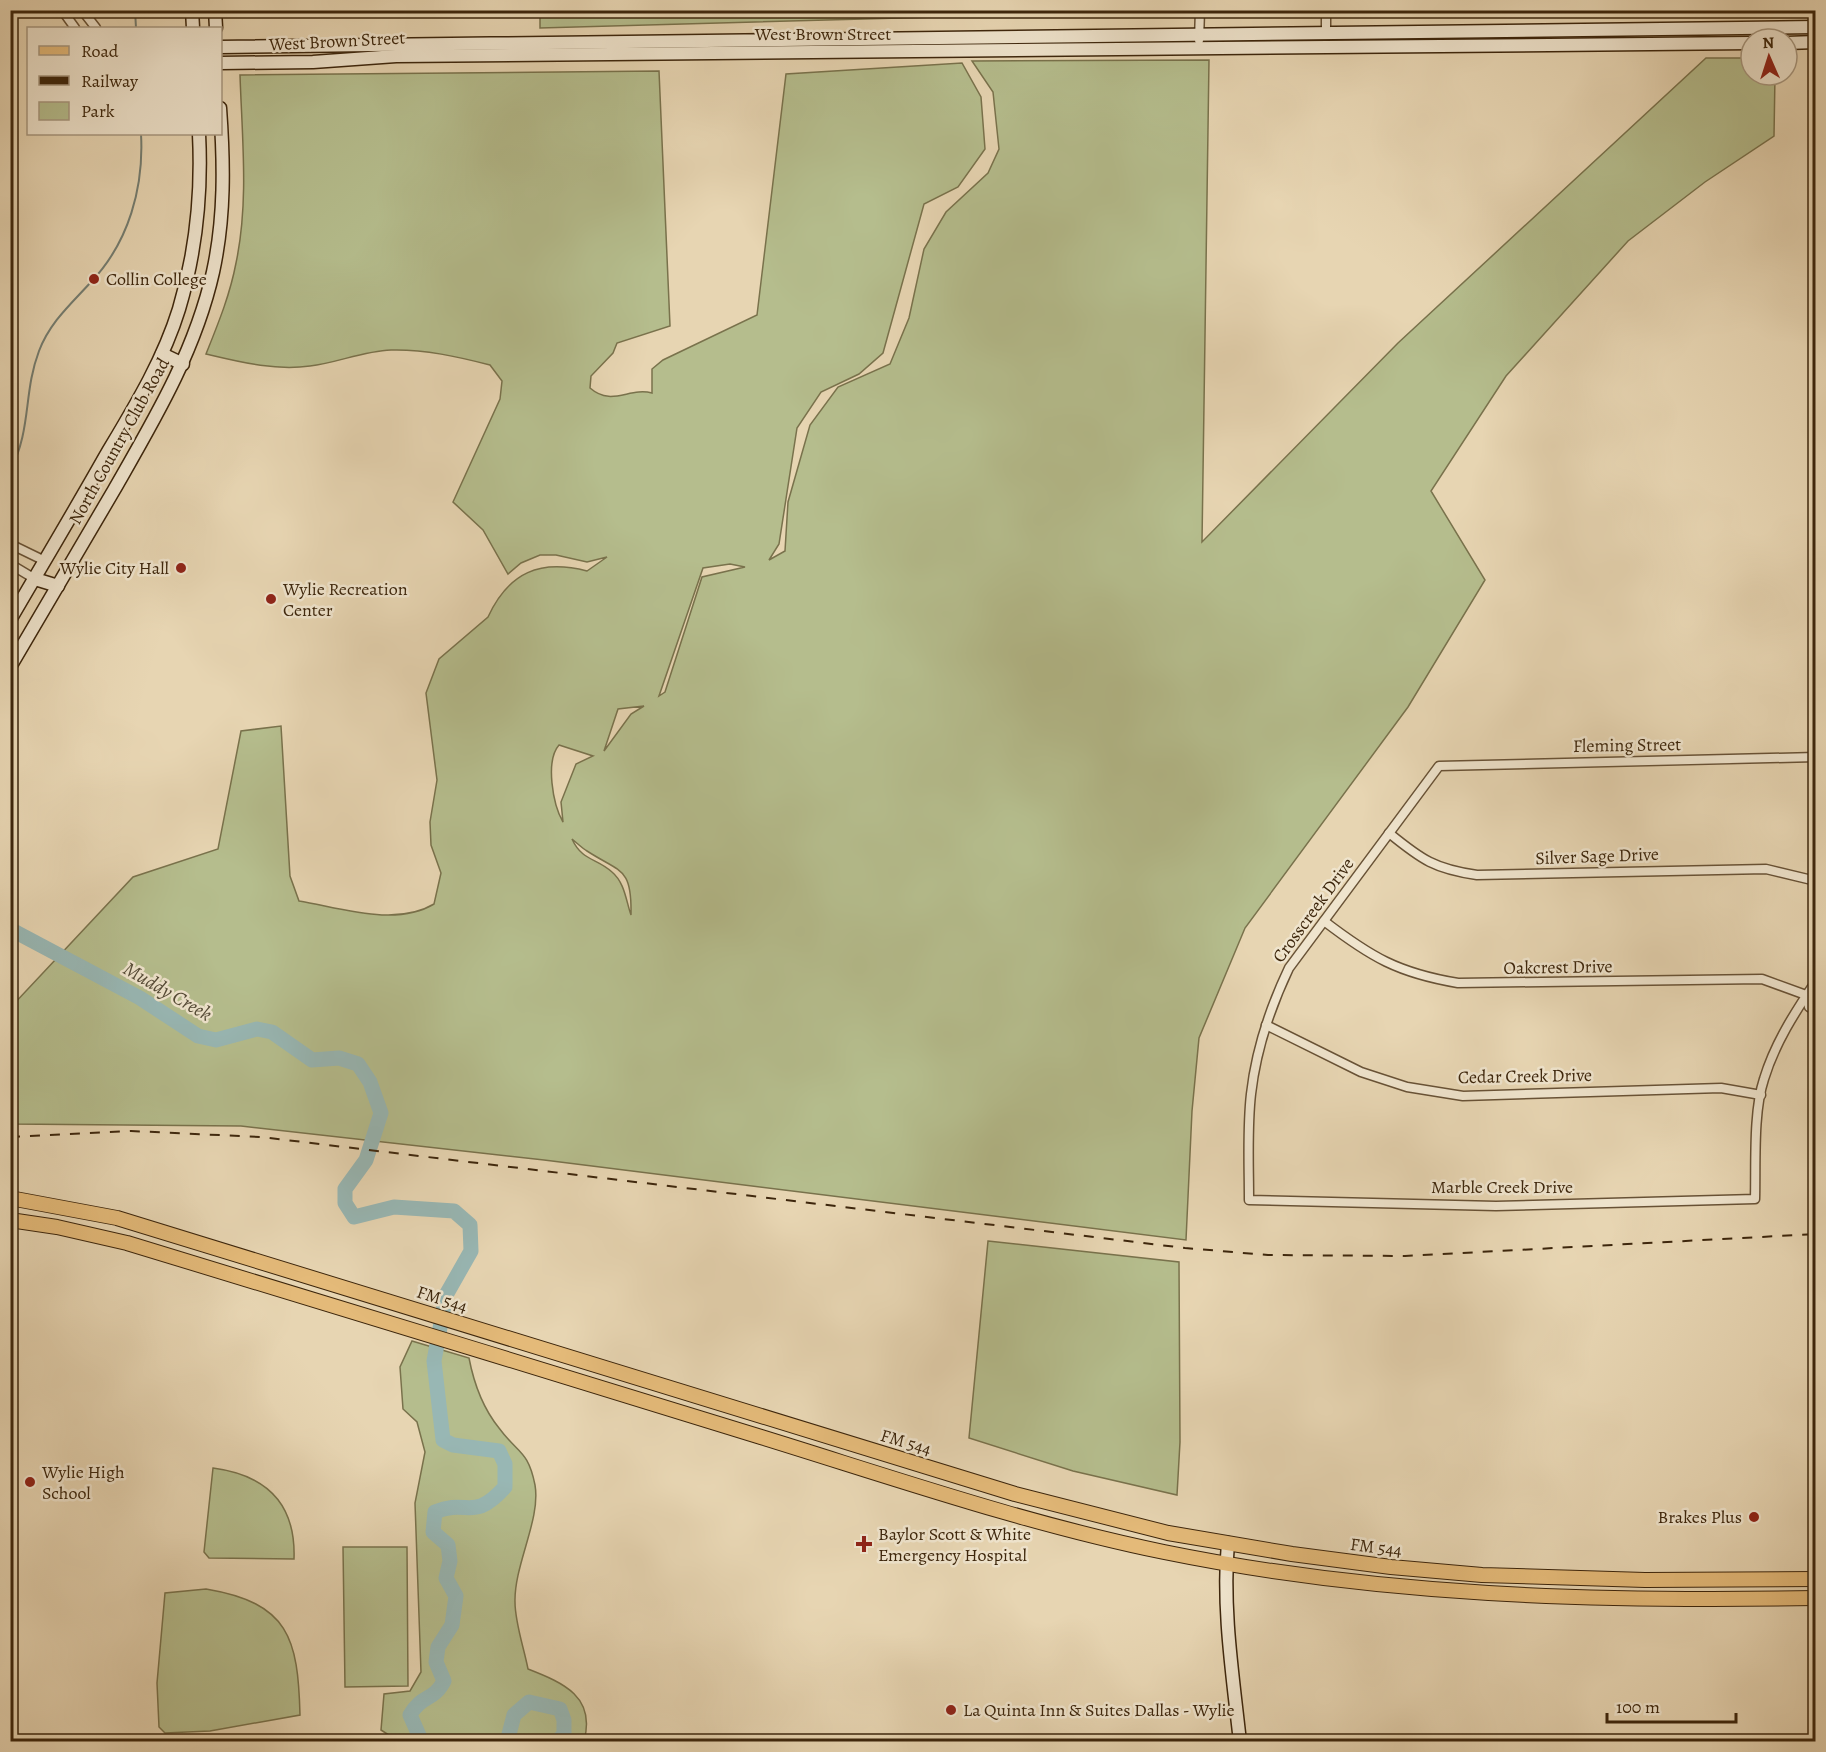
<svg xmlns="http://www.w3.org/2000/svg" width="1826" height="1752" viewBox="0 0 1826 1752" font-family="Alegreya,serif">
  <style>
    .green { fill: #b5bd8d; stroke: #79724c; stroke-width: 1.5; fill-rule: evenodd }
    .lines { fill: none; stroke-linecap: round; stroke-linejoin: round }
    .stream { stroke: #747d71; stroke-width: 2 }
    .river { stroke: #98b7b4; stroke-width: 15 }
    .street-casing { stroke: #685236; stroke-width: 11 }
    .secondary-casing { stroke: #3d260c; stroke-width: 15 }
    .primary-casing { stroke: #3d260c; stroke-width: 16 }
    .street { stroke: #efe4cd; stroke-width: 8 }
    .secondary { stroke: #efe4cd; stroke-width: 12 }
    .primary { stroke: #e4ba79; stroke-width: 14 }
    .rail { stroke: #3d260c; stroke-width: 2; stroke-dasharray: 10 10; stroke-linecap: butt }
    .poi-dot { fill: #8f2418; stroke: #efe4cd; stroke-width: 2 }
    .labels { text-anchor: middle; stroke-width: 5; stroke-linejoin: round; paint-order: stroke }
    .street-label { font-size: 18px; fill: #3d260c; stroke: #efe4cd }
    .poi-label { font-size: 18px; fill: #3d260c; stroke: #efe4cd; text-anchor: start }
    .water-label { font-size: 20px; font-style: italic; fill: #544a36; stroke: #efe4cd }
  </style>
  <rect width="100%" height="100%" fill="#e7d5b2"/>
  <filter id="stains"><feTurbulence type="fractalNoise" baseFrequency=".00333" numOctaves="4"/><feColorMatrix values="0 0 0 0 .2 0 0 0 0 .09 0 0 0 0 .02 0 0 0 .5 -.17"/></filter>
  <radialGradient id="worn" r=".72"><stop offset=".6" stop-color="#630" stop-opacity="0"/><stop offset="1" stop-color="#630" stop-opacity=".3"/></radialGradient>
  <g class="green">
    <path d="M1011 10V15L540 28V11Z"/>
    <path d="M1706 58H1751V75H1775L1774 136 1705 182 1628 241 1506 376 1431 491 1485 580 1408 707 1245 928 1199 1038 1192 1111 1186 1240 544 1160 241 1126 11 1124V1007L133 877 218 849 241 731 281 726 290 876 299 901C341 908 396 927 434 904L441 873 431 845 430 822 437 780 426 693 439 659 488 617C509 572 540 559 587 571L607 557 587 562 556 555H540L521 563 508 574 483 530 453 502 500 399 502 381 490 365C459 357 424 349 391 350 363 351 337 363 310 366 275 371 240 362 206 354 218 324 230 295 236 263 249 202 242 137 240 75L659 71 670 326 617 343 613 353 591 376 590 388C612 407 629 387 652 393V369L663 360 757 315 786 74 962 63 981 97 985 149 958 187 924 204 883 353 859 374 821 392 797 428 779 544 769 560 785 551 788 502 810 425 838 387 890 364 909 318 924 249 946 212 988 173 999 149 993 92 972 61 1209 60 1202 542 1398 343ZM730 564 745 567 702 577 665 692 659 696 703 568ZM644 706 631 714 604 751 618 709ZM559 745 593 756 576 764 561 802 563 822C553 805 545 761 559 745ZM572 839C577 843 582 848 587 851 621 873 632 867 631 915 626 901 625 883 612 872 597 858 582 861 572 839Z"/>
    <path d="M988 1241 1179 1262 1180 1442 1177 1495 1073 1471 969 1438Z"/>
    <path d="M412 1341 469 1358C474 1384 482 1407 499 1428 518 1454 528 1450 535 1485 541 1519 514 1565 515 1602 515 1623 524 1648 528 1669 564 1683 596 1697 584 1741H398L381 1730 384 1694 410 1691 421 1672 415 1503 425 1452 417 1422 403 1409 400 1367Z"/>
    <path d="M213 1468C266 1475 296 1503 294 1559L209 1558 204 1552Z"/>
    <path d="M343 1547H407L408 1686 345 1687Z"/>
    <path d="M206 1589C289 1603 298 1638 300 1715L210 1731 165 1733 159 1727 157 1683 165 1593Z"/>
  </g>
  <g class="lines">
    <g class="stream">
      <path d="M135 10 136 28"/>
      <path d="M10 471C32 429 23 393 39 351 50 322 71 304 91 282 129 242 144 187 141 134"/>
    </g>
    <g class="river">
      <path d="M10 929 140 998 198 1036 216 1040 257 1029 272 1032 312 1060 339 1058 358 1064 370 1082 381 1113 366 1160 345 1189V1203L354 1217 394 1207 454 1211 470 1225 471 1251 446 1295 434 1361 443 1440 453 1445 499 1451 505 1464V1487C472 1523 469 1498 435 1512L433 1532 448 1545 450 1561 446 1578 456 1596 452 1625 438 1647 436 1662 444 1681C433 1702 422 1694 410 1715L422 1742"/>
      <path d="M507 1742 514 1715 529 1702 560 1709 564 1720V1734L557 1742"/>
    </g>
    <defs>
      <g id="street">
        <path d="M62 10 75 28"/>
        <path d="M82 10 96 28"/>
        <path d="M1257 10H1285"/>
        <path d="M1326 34V10"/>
        <path d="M1199 40 1200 10"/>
        <path d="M10 544 45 561"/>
        <path d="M10 564 35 579"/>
        <path d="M1816 757 1439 766 1289 968C1270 1008 1256 1050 1251 1094 1247 1129 1249 1165 1249 1200L1496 1206 1755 1199C1756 1164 1753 1112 1764 1079 1775 1043 1795 1012 1816 981"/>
        <path d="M1389 833C1422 860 1435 869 1477 875L1766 869 1816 881"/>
        <path d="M1324 921C1371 957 1398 973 1458 983L1762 979 1806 995H1816"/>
        <path d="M1806 995 1809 1007 1816 1011"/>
        <path d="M1266 1025 1361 1072 1407 1087 1463 1096 1721 1088 1761 1095"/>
      </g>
      <g id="secondary">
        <path d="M192 10 193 28"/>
        <path d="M215 10 216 28"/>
        <path d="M1787 43 1816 42"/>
        <path d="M220 47 1816 27"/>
        <path d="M220 63 313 62 396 56 1751 43"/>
        <path d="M162 354 183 364"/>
        <path d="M35 579 58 586"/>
        <path d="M10 620C42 565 75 510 106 455 134 408 163 361 179 309 196 252 202 193 199 134"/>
        <path d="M10 667C45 608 79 549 114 490 154 420 195 352 213 272 225 217 224 163 220 108"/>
        <path d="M1228 1543C1222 1608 1233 1677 1240 1742"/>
      </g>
      <g id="primary">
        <path d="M10 1198 117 1218 1015 1494 1168 1533 1292 1554 1391 1567 1482 1575 1645 1580 1816 1579"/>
        <path d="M10 1220 57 1227 127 1243C338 1307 550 1372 761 1437 894 1478 1027 1524 1164 1552 1379 1596 1597 1602 1816 1598"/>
      </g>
    </defs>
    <use href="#street" class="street-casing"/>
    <use href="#secondary" class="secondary-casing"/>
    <use href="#primary" class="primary-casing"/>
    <use href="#street" class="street"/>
    <use href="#secondary" class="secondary"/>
    <use href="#primary" class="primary"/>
    <path class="rail" d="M10 1137 131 1131 261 1137 1185 1248 1268 1255 1405 1256 1816 1234"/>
  </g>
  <g class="poi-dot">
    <circle cx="94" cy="279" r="6"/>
    <circle cx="181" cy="568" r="6"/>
    <circle cx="271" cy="599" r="6"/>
    <circle cx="30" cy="1482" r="6"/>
    <circle cx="1754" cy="1517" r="6"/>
    <path d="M861 1535h6v6h6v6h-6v6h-6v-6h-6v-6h6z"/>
    <circle cx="951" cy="1710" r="6"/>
  </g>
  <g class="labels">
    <g class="street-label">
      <text x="823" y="40">West Brown Street</text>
      <text transform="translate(337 41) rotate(-3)" y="6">West Brown Street</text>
      <text transform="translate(119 441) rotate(-61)" y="6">North Country Club Road</text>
      <text transform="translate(1627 745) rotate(-1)" y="6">Fleming Street</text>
      <text transform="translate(1597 856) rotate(-2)" y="6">Silver Sage Drive</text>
      <text transform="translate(1313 910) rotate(-54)" y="6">Crosscreek Drive</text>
      <text transform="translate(1558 967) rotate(-1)" y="6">Oakcrest Drive</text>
      <text transform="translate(1525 1076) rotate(-1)" y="6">Cedar Creek Drive</text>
      <text x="1502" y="1193">Marble Creek Drive</text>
      <text transform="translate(442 1299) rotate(18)" y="6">FM 544</text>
      <text transform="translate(906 1442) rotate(17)" y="6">FM 544</text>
      <text transform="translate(1376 1547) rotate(7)" y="6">FM 544</text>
    </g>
    <g class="poi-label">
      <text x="106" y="285">Collin College</text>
      <text x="169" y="574" text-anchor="end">Wylie City Hall</text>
      <text x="283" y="595">Wylie Recreation<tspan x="283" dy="21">Center</tspan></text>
      <text x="42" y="1478">Wylie High<tspan x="42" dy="21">School</tspan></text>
      <text x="1742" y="1523" text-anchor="end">Brakes Plus</text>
      <text x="878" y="1540">Baylor Scott &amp; White<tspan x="878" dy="21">Emergency Hospital</tspan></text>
      <text x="963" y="1716">La Quinta Inn &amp; Suites Dallas - Wylie</text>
    </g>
    <g class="water-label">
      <text transform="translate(168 991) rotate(30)" y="7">Muddy Creek</text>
    </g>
  </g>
  <rect width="1826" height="1752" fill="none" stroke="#e7d5b2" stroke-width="36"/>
  <rect x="12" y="12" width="1802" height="1728" fill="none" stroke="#3d260c" stroke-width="3"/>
  <rect x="18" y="18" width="1790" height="1716" fill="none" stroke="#3d260c" stroke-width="1.5"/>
  <rect x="27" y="27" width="195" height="108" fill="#efe4cd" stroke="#a89880" stroke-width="1.5"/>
  <rect x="39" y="46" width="30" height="9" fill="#e4ba79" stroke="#a89880" stroke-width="1.5"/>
  <text x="81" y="57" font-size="18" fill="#3d260c">Road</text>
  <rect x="39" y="76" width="30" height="9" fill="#3d260c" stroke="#a89880" stroke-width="1.5"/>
  <text x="81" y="87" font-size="18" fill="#3d260c">Railway</text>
  <rect x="39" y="102" width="30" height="18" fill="#b5bd8d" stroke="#a89880" stroke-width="1.5"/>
  <text x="81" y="117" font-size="18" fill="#3d260c">Park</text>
  <g transform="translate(1769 57) rotate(357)"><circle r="28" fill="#efe4cd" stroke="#a89880" stroke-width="1.5"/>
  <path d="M0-4.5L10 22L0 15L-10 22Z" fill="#8f2418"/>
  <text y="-9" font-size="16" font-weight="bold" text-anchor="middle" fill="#3d260c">N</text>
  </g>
  <path d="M1607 1713v9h129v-9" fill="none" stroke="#3d260c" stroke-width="3"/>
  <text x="1616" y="1713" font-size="18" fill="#3d260c" stroke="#efe4cd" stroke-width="4.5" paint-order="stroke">100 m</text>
  <rect width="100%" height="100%" filter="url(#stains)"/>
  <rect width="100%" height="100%" fill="url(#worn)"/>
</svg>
